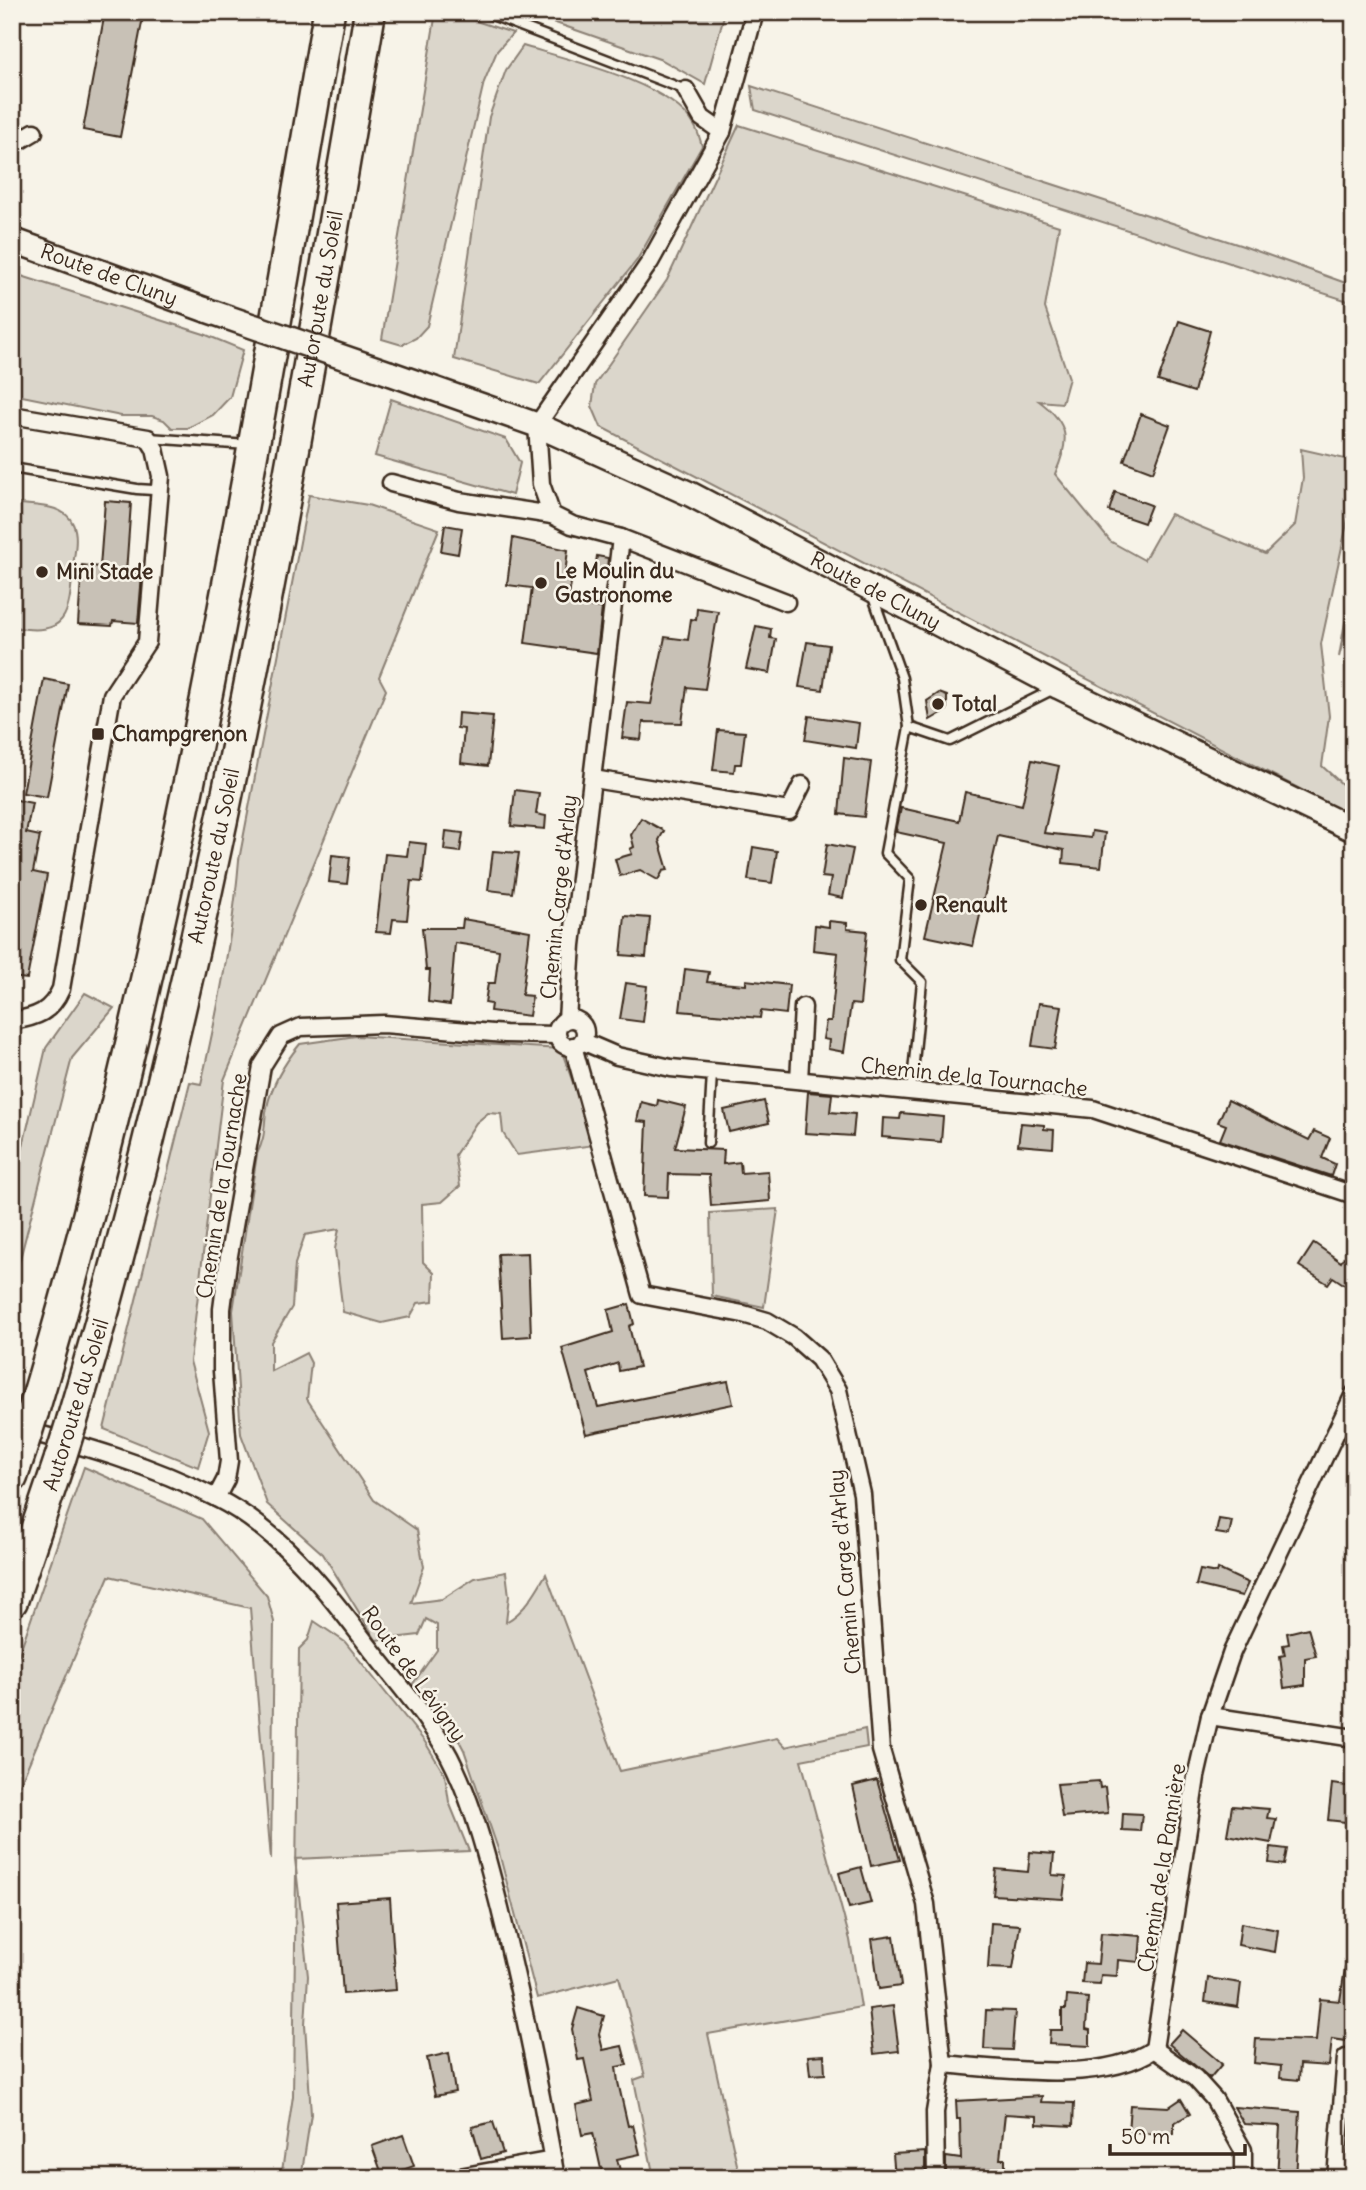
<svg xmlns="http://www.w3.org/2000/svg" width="1366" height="2190" viewBox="0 0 1366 2190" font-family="Delius,sans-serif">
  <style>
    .green { fill: #dbd6cb; stroke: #8b8074; stroke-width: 2 }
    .building { fill: #c8c1b6; stroke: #3b2a1e; stroke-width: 2 }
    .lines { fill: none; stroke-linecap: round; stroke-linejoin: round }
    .lane-casing { stroke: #3b2a1e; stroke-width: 13 }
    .street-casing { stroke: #3b2a1e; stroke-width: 21 }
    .secondary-casing { stroke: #3b2a1e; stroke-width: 28 }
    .highway-casing { stroke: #3b2a1e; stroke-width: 35 }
    .lane { stroke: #f7f3e8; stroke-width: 8 }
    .street { stroke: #f7f3e8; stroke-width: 16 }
    .secondary { stroke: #f7f3e8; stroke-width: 23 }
    .highway { stroke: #f7f3e8; stroke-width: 30 }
    .secondary-bridge-casing { stroke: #3b2a1e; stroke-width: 28; stroke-linecap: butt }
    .highway-bridge-casing { stroke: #3b2a1e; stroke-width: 35; stroke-linecap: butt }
    .secondary-bridge { stroke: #f7f3e8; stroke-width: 23 }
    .highway-bridge { stroke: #f7f3e8; stroke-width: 30 }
    .poi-dot { fill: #3b2a1e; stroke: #f7f3e8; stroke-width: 2.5 }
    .labels { text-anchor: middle; stroke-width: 5; stroke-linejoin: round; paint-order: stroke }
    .street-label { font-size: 21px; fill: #3b2a1e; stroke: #f7f3e8 }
    .poi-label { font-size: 21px; font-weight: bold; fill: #3b2a1e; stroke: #f7f3e8; text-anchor: start }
  </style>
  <rect width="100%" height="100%" fill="#f7f3e8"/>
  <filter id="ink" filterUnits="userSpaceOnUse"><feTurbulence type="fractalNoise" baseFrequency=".0143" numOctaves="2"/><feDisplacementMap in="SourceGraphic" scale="14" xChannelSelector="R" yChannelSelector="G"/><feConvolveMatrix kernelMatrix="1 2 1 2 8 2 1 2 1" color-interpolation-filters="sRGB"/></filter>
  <g filter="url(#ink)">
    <g class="green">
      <path d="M436 12H448L513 33 497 51 484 82 427 326 416 338 402 345 382 339Z"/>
      <path d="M524 12H725L705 84 662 60Z"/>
      <path d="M523 46C567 59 671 83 694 125 698 131 700 139 702 146L637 260 539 384 454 359 489 117 506 70Z"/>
      <path d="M751 86 1243 246 1354 286V303L755 110Z"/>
      <path d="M739 125 1059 226 1045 308 1069 378 1062 403 1039 401C1070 424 1070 440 1055 474L1110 541 1144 560 1170 514 1265 554 1295 525 1303 478 1301 449 1354 461V491L1321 644 1329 716 1322 766 1354 795V817L601 427 592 406 595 384 667 280Z"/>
      <path d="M12 273 204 334 243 350 230 397 213 415 188 428H172L164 420 152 416H121L12 394Z"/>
      <path d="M391 399 506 439 520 463 512 495 375 456Z"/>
      <path d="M309 495 368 505 439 529 379 677 386 690 224 1080 190 1361 209 1431 198 1467 104 1429 190 1082 201 1084C218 1010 233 935 239 860Z"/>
      <path d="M20 504C38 506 65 505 73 524 79 536 74 555 73 567 69 616 68 637 12 627V510Z"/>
      <path d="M1354 569V597L1339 657Z"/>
      <path d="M85 993 114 1008 72 1058 12 1290V1193L46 1048Z"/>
      <path d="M356 1036 561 1049 595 1145 517 1155 503 1133 501 1114 488 1113 476 1123 455 1155 460 1186 442 1202 422 1204 423 1262 434 1273 433 1301 418 1303 410 1317 382 1323 343 1312 335 1249 339 1229 305 1235 295 1264 292 1307 271 1342V1371L306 1353 311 1363 307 1399 374 1500 417 1530 424 1567 411 1603 442 1599 475 1578 506 1572 509 1596 506 1622C525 1611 535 1593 546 1574L620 1771 777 1738 785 1747 865 1729 867 1747 801 1760 850 1940 861 2007 708 2034 740 2178H654L634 2080 645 2076 619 1977 537 1998 498 1849 464 1750 442 1708 412 1685 437 1650V1625L426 1619 419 1635 376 1640 323 1554 267 1504 241 1434 233 1311 257 1154C267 1134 263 1126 267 1107 272 1084 286 1061 300 1044Z"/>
      <path d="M778 1209 764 1307 712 1296 710 1213Z"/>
      <path d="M84 1467 202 1519 267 1596 274 1622 271 1860 250 1608 109 1576 12 1803V1674Z"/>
      <path d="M314 1621 345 1642 425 1742 445 1775 449 1802 469 1851 295 1859 308 1976 305 2024 311 2114 301 2178H281L293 2096 299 1649 308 1640Z"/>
    </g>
    <g class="building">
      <path d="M105 12H144L120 137 83 130Z"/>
      <path d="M1179 321 1210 331 1194 392 1158 381Z"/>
      <path d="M1141 414 1170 425 1153 472 1124 461Z"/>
      <path d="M1115 492 1151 505 1144 523 1109 511Z"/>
      <path d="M105 501 131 503 126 573 142 575 138 623 113 621 112 626 78 624 82 565 100 567Z"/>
      <path d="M445 525 462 528 458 554 441 551Z"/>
      <path d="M513 538 568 550 565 574 572 575 568 604 602 608 597 653 525 643 532 588 507 585Z"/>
      <path d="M597 556 608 558 606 579 594 577Z"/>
      <path d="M697 608 718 611 705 689 687 687 682 723 643 722 641 740 622 738 627 702 651 704 665 637 688 640 691 619 696 620Z"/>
      <path d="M756 626 771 629 770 638 776 639 770 673 746 669Z"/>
      <path d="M807 642 829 645 823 690 799 687Z"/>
      <path d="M44 679 68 684 47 797 23 793Z"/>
      <path d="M939 693 947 696V710L930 720 927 701Z"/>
      <path d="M458 713 493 716 488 766 461 763 464 729 457 728Z"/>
      <path d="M809 716 859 723 856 748 805 740Z"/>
      <path d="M718 730 745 732 741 764H735L734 772 713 770Z"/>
      <path d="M844 758 871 762 864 817 839 814Z"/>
      <path d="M1032 760 1059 766 1044 833 1091 838 1092 831 1105 833 1101 867 1063 863 1064 850 998 836 973 946 925 936 947 843 896 832 901 808 959 821 965 792 1022 805Z"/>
      <path d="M515 790 539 793 536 814 546 816 545 829 511 826Z"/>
      <path d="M12 799 32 803 26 833 40 836 33 872 47 875 27 979 12 977Z"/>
      <path d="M641 818 664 831 659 840 668 870 663 871 658 880 640 870 620 876 615 859 632 854 630 849 634 847 631 835Z"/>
      <path d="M446 831 463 833 460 852 444 850Z"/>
      <path d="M409 842 426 844 422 882 411 881 407 920 393 919 391 933 376 932 385 854 407 856Z"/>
      <path d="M827 844 853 849 843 898 828 895 831 878 822 877Z"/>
      <path d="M753 847 777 851 772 883 748 880Z"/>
      <path d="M493 851 519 853 513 893 488 890Z"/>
      <path d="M332 855 350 857 347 884 329 882Z"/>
      <path d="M625 916 650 918 646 957 621 955Z"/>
      <path d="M463 919 530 931 522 995 532 996 529 1016 490 1011 491 1004 485 1003 488 983H495L499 950 455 943 450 1005 428 1002 430 970H426L422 928H462Z"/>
      <path d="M829 921 847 923V929L867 931 860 1005 851 1004 844 1052 828 1049 829 1040 823 1039 826 1021H831L838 953 813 950 815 925 829 927Z"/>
      <path d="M685 969 709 972 707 982 746 985V980L789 985 786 1014 761 1011 760 1018 680 1011Z"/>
      <path d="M626 983 647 986 643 1022 620 1019Z"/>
      <path d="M1039 1003 1062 1006 1055 1049 1032 1046Z"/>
      <path d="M808 1092 832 1094 830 1112 855 1114 853 1136 805 1133Z"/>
      <path d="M658 1100 686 1107 675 1148 724 1150 723 1164 740 1162 741 1173 768 1171 770 1201 711 1206 709 1175 669 1174 668 1197 644 1196 647 1122 637 1121 641 1102 657 1106Z"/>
      <path d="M1228 1100 1309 1140 1314 1131 1330 1138 1322 1158 1335 1164 1331 1176 1220 1140 1226 1125 1218 1122Z"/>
      <path d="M764 1101 769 1123 729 1132 724 1110Z"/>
      <path d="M901 1113 943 1117 941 1142 882 1137 883 1118 900 1119Z"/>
      <path d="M1021 1123 1044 1125V1129L1054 1130 1053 1148 1018 1145Z"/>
      <path d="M1314 1243 1341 1262 1344 1257 1354 1262V1291L1333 1277 1328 1284 1299 1266Z"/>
      <path d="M528 1253 531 1336 503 1338 498 1254Z"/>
      <path d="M629 1304 634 1324 629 1326 639 1367 619 1371 618 1363 588 1373 598 1407 728 1381 733 1404 586 1434 562 1348 613 1332 608 1310Z"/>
      <path d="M1219 1519 1232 1521 1229 1535 1216 1533Z"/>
      <path d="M1218 1569 1248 1583 1242 1596 1196 1585 1200 1570 1217 1573Z"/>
      <path d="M1308 1628 1316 1656 1305 1658V1685L1284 1688 1280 1656 1285 1655 1283 1645 1289 1644 1287 1633Z"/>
      <path d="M877 1780 900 1860 871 1866 853 1786Z"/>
      <path d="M1099 1781 1100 1788 1105 1787 1108 1813 1062 1817 1057 1784Z"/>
      <path d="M1332 1784 1354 1787V1823L1328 1820Z"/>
      <path d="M1232 1806 1269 1809 1267 1818 1276 1819 1271 1843 1227 1835Z"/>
      <path d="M1123 1813 1142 1814 1140 1831 1122 1830Z"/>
      <path d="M1271 1847 1287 1849 1284 1865 1269 1863Z"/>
      <path d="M1030 1852 1054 1854 1052 1875 1066 1876 1063 1899 993 1895 996 1869 1028 1872Z"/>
      <path d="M861 1867 871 1903 849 1908 839 1873Z"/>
      <path d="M390 1898 396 1990 343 1994 336 1902Z"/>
      <path d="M991 1923 1020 1925 1013 1969 988 1968Z"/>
      <path d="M1241 1923 1278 1930 1275 1952 1238 1945Z"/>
      <path d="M1101 1933 1141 1936 1139 1962 1118 1960 1117 1976 1101 1975 1100 1984 1082 1983 1084 1963 1098 1964Z"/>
      <path d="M894 1936 901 1986 879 1989 872 1939Z"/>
      <path d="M1345 1968 1354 1969V2042L1332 2039 1329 2066 1300 2064 1299 2080 1280 2078 1281 2066 1254 2063 1256 2039 1316 2041 1320 1999 1340 2001Z"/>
      <path d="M1208 1978 1241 1983 1238 2007 1205 2002Z"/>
      <path d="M1067 1996 1088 1998 1086 2029 1090 2030V2046L1049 2044 1050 2030H1062V2009H1066Z"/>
      <path d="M893 2006 899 2051 874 2054 869 2009Z"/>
      <path d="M578 2008 604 2016 599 2034 603 2050 622 2046 627 2065 616 2067 618 2082 628 2126 633 2125 640 2154 617 2159 622 2178H603L593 2133 582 2135 576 2105 593 2101 584 2059 578 2060 572 2029Z"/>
      <path d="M986 2010 1015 2011 1012 2050 984 2049Z"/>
      <path d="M1182 2030 1222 2064 1210 2078 1169 2044Z"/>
      <path d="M449 2053 455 2092 435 2096 427 2058Z"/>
      <path d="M824 2055 825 2074 810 2075 808 2056Z"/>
      <path d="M1042 2096 1041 2102 1074 2103 1073 2126 1037 2124V2116L1005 2114 1000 2159H1005V2178L946 2175V2157L961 2159 960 2119H957L956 2101Z"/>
      <path d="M1181 2099 1190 2114 1174 2123V2134L1128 2133 1130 2105 1169 2107Z"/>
      <path d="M1234 2107 1300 2112 1296 2178H1277L1280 2126 1244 2124Z"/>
      <path d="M493 2122 503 2153 481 2159 472 2127Z"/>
      <path d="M403 2135 414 2166 383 2177 372 2146Z"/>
      <path d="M925 2152V2173L911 2174V2178H895L893 2154Z"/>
    </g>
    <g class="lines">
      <defs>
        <g id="lane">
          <path d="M484 12 686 90"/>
          <path d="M149 438 248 445"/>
          <path d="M12 468 137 489 153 490 159 485"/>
          <path d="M872 594 902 678 909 727 885 853 910 879 900 960 922 982 911 1092"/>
          <path d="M909 727 950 741 1056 688"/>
          <path d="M708 1143 712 1073"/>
        </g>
        <g id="street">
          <path d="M686 90 702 118 722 132"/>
          <path d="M12 145 34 132"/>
          <path d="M12 415 148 438 155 449 161 476 147 642 112 695 61 989C51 1012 37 1017 12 1021"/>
          <path d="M391 483 459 501 552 515"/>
          <path d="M621 538 786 602"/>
          <path d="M593 779 789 811 802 785"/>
          <path d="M567 1019 572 945 621 538 572 525 552 515 541 484 537 425 650 262 722 132 755 12"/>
          <circle cx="571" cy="1033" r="14"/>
          <path d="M582 1041 617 1056 671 1068 1093 1109 1354 1195"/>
          <path d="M573 1046 642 1295 743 1314 767 1321 794 1337 819 1359 838 1390 862 1494 881 1750 926 1904 943 2064 935 2112 936 2178"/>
          <path d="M799 1080 803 1007"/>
          <path d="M12 1427C81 1445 152 1465 216 1498 276 1528 320 1582 360 1635 392 1678 433 1720 455 1768 476 1813 488 1862 500 1909 522 1998 540 2087 556 2178"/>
          <path d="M216 1498 226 1479 229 1461 222 1371V1309L229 1255 262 1066 281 1036 301 1027 384 1024 505 1034 557 1035"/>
          <path d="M1210 1716 1354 1738"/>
          <path d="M1154 2049 1195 2078 1214 2099 1243 2150V2178"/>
          <path d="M943 2064C1002 2069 1105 2084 1154 2049L1196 1777 1210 1716 1232 1652 1354 1394"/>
          <path d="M454 2178 553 2160"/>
          <path d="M1336 2178 1346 2058"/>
        </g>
        <g id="secondary">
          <path id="s1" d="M12 240 206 310"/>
          <path id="s2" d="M389 373 537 425 690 494 1059 687 1354 830"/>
        </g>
        <g id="highway">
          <path d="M33 1412C171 953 248 483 329 12"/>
          <path id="s3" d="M71 1424C209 962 289 487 370 12"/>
          <path d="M12 1477 20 1453"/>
          <path d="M12 1601 60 1459"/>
        </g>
      </defs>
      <use href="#lane" class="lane-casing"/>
      <use href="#street" class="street-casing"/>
      <use href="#secondary" class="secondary-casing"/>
      <use href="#highway" class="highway-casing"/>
      <use href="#lane" class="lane"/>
      <use href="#street" class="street"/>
      <use href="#secondary" class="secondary"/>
      <use href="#highway" class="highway"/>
      <defs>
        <path id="secondary-bridge" d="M206 310 389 373"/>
        <g id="highway-bridge">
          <path d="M20 1453 33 1412"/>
          <path d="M60 1459 71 1424"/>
        </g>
      </defs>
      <use href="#secondary-bridge" class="secondary-bridge-casing"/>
      <use href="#highway-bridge" class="highway-bridge-casing"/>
      <use href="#secondary-bridge" class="secondary-bridge"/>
      <use href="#highway-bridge" class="highway-bridge"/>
    </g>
  </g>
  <g class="poi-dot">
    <circle cx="42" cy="572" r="7"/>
    <circle cx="541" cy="583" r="7"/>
    <circle cx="938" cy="704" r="7"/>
    <rect x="91" y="727" width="14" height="14" rx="3.5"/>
    <circle cx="921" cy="905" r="7"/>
  </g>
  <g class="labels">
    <g class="street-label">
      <text dy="7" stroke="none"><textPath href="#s1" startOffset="103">Route de Cluny</textPath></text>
      <text dy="7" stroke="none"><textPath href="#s3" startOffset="1153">Autoroute du Soleil</textPath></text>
      <text dy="7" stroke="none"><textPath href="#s2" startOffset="534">Route de Cluny</textPath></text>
      <text dy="7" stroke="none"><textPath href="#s3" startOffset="586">Autoroute du Soleil</textPath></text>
      <text transform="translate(559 897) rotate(-84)" y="7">Chemin Carge d'Arlay</text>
      <text transform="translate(974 1077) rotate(6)" y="7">Chemin de la Tournache</text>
      <text transform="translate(222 1186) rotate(-81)" y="7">Chemin de la Tournache</text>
      <text transform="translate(76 1405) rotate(-73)" y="7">Autoroute du Soleil</text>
      <text transform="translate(845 1572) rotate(-95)" y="7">Chemin Carge d'Arlay</text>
      <text transform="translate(414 1674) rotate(54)" y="7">Route de Lévigny</text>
      <text transform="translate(1162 1868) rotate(-81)" y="7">Chemin de la Pannière</text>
    </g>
    <g class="poi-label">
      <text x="555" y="578">Le Moulin du<tspan x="555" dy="24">Gastronome</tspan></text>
      <text x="56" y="579">Mini Stade</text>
      <text x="952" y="711">Total</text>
      <text x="112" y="741">Champgrenon</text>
      <text x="935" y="912">Renault</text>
    </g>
  </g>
  <rect width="1366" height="2190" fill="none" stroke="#f7f3e8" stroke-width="42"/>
  <rect x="21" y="21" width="1324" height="2148" fill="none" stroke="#3b2a1e" stroke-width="2.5" filter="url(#ink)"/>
  <path d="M1110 2144v10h135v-10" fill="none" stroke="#3b2a1e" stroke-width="3.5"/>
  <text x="1121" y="2144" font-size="21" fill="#3b2a1e" stroke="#f7f3e8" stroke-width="5" paint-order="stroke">50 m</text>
</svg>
